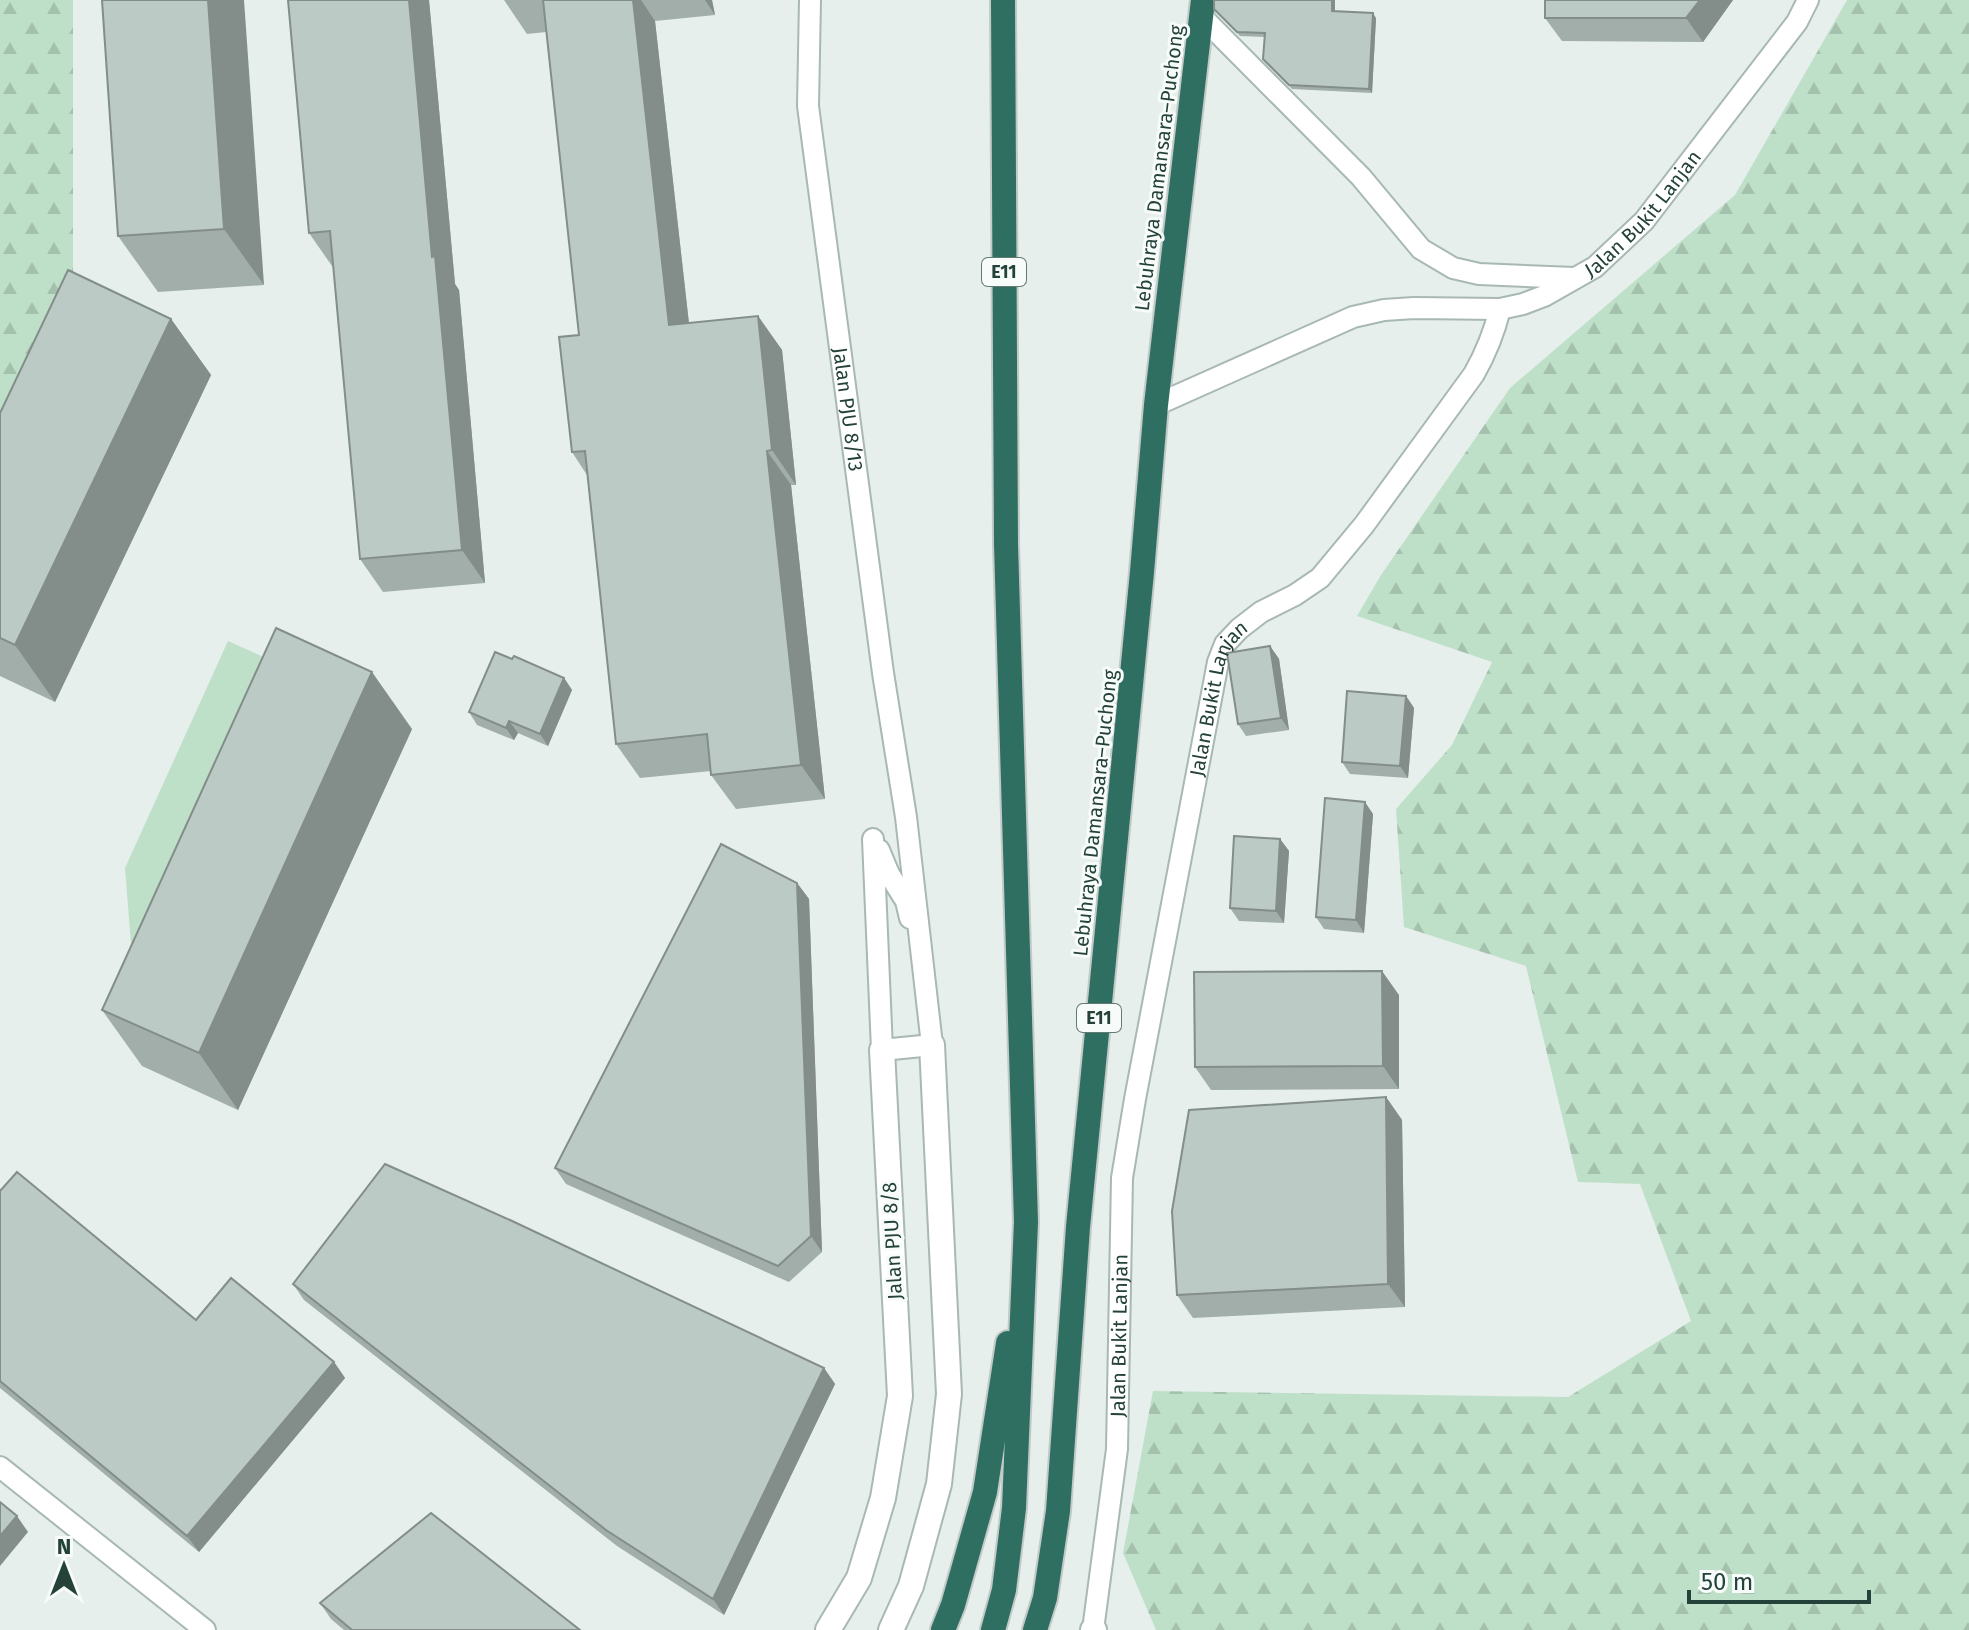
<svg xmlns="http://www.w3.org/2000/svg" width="1969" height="1630" viewBox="0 0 1969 1630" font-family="'Fira Sans',sans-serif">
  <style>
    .forest { fill: url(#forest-firs) }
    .park { fill: #bfe0c8 }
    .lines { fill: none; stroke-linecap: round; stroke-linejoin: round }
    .minor-casing { stroke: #a8b8b2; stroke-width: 24 }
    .tertiary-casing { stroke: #a8b8b2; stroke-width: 28 }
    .motorway-casing { stroke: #c2cac8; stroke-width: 28 }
    .minor { stroke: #fff; stroke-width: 20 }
    .tertiary { stroke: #fff; stroke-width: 24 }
    .motorway { stroke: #2f6f62; stroke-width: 24 }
    .wall { fill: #a1aea9 }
    .shaded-wall { fill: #838d89 }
    .building { fill: #bbcac4; stroke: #838d89; stroke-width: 2 }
    .labels { text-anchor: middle; stroke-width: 6; stroke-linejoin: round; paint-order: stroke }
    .shield { fill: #f7fbf9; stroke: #637a73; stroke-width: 2 }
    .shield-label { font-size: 18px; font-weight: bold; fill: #24423a }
    .street-label { font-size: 20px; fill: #24423a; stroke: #f7fbf9 }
  </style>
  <defs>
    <pattern id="forest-firs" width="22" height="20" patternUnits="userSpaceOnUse" patternTransform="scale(2)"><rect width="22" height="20" fill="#bfe0c8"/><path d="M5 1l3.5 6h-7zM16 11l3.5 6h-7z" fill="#a4c1ad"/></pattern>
  </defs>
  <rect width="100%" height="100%" fill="#e6efeb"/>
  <g class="forest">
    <path d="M0 0H73V273L0 430Z"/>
    <path d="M1847 0H1969V1630H1156L1123 1553 1153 1391 1568 1397 1691 1321 1640 1184 1578 1182 1526 966 1404 927 1396 809 1452 745 1492 662 1357 616 1381 575 1510 388 1735 195Z"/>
  </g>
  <path class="park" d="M228 641 299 673 138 1032 125 868Z"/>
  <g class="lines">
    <defs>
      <g id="minor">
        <path id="s1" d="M810 0 808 106 883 673 906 817 932 1045 882 1050 873 839"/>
        <path d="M1201 16 1361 177 1421 249 1453 268 1479 274 1574 278"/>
        <path id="s2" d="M1156 405 1353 317 1384 310 1414 308 1500 309 1523 304 1544 296 1595 267 1644 221 1797 22 1808 0"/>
        <path d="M879 850 889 874 906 901 910 918"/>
        <path d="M0 1467 205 1630"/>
        <path id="s3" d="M1093 1630 1117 1449 1122 1178 1135 1099 1218 662 1225 644 1239 629 1261 612 1295 595 1320 578 1364 525 1474 374C1486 353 1494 333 1500 309"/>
      </g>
      <g id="tertiary">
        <path d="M828 1630 859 1578 883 1498 900 1396 882 1050"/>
        <path d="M891 1630 911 1586 939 1484 949 1394 932 1045"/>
        <path d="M1093 1630H1094"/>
      </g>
      <g id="motorway">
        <path d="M943 1630 953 1605 985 1492 1008 1343"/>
        <path d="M993 1630 1004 1590 1014 1508 1026 1222 1006 544 1003 0"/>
        <path d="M1035 1630 1045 1598 1058 1511 1078 1227 1142 572 1156 405 1203 0"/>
      </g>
    </defs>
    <use href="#minor" class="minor-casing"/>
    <use href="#tertiary" class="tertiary-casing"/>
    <use href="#motorway" class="motorway-casing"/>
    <use href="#minor" class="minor"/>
    <use href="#tertiary" class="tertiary"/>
    <use href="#motorway" class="motorway"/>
  </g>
  <g class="wall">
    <path d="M102 0 264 285 158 292 118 236Z"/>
    <path d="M288 0H429L455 284 459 290 485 583 383 592 360 559 333 266H332L309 233Z"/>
    <path d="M504 0H712L715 15 655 21 689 323 758 316 782 350 796 485H791L825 799 736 809 711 775V771L640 778 616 744 587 475 572 452 579 335 546 32 527 34Z"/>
    <path d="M1733 0 1703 42 1562 41 1545 18Z"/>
    <path d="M1214 9 1335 12 1376 18 1372 93 1292 89 1263 59 1265 37 1240 36Z"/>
    <path d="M171 319 211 375 55 702 0 676V413Z"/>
    <path d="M1270 646 1279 659 1289 730 1246 736 1238 724Z"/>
    <path d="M512 659 564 678 572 690 548 746 518 733 514 740 477 725 469 712Z"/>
    <path d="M1406 696 1414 708 1408 778 1350 774 1342 762Z"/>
    <path d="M412 729 238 1110 142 1066 102 1010Z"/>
    <path d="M1373 814 1364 933 1324 929 1316 917Z"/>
    <path d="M1280 839 1289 851 1284 923 1239 921 1230 908Z"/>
    <path d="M797 883 809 899 822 1252 789 1282 566 1184 555 1168Z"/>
    <path d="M1399 995V1089L1211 1090 1195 1067Z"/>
    <path d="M1386 1097 1402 1120 1405 1307 1193 1318 1177 1295Z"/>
    <path d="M0 1191 196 1320 334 1362 345 1378 199 1552 0 1388Z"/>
    <path d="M293 1284 824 1368 835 1384 724 1615 617 1546 304 1300Z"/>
    <path d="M320 1603 580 1630H344L331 1619Z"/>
  </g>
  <g class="shaded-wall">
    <path d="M208 0H244L264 285 224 229Z"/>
    <path d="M409 0H429L455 284 459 290 485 583 462 550 432 257Z"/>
    <path d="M633 0H641L655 21 693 360 669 325Z"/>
    <path d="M705 0H712L715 15Z"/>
    <path d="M1332 0H1335V16L1332 11Z"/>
    <path d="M1700 0H1733L1703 42 1686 18Z"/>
    <path d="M1373 13 1376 18 1372 93 1369 89Z"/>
    <path d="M758 316 782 350 796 485 772 450Z"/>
    <path d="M171 319 211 375 55 702 15 645Z"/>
    <path d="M767 451 791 485 825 799 801 765Z"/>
    <path d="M1270 646 1279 659 1289 730 1281 718Z"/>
    <path d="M372 672 412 729 238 1110 199 1053Z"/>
    <path d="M564 678 572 690 548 746 540 734Z"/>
    <path d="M1406 696 1414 708 1408 778 1400 766Z"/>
    <path d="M509 721 518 733 514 740 506 728Z"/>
    <path d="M1365 802 1373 814 1364 933 1356 920Z"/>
    <path d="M1280 839 1289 851 1284 923 1276 911Z"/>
    <path d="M797 883 809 899 822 1252 811 1236Z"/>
    <path d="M1382 971 1399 995V1089L1383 1066Z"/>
    <path d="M1386 1097 1402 1120 1405 1307 1388 1284Z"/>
    <path d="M334 1362 345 1378 199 1552 187 1536Z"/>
    <path d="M824 1368 835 1384 724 1615 713 1599Z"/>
    <path d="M17 1516 28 1532 0 1566V1536Z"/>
  </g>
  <g class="building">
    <path d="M102 0H208L224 229 118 236Z"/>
    <path d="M288 0H409L432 257 435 256 462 550 360 559 330 231 309 233Z"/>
    <path d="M543 0H633L669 325 758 316 772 450 767 451 801 765 711 775 707 734 616 744 585 451 572 452 559 337 579 335Z"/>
    <path d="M1214 0H1332V11L1373 13 1369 89 1289 85 1263 59 1265 33 1237 32 1214 9Z"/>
    <path d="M1545 0H1700L1686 18H1545Z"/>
    <path d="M68 270 171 319 15 645 0 638V413Z"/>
    <path d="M276 628 372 672 199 1053 102 1010Z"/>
    <path d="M1270 646 1281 718 1238 724 1227 653Z"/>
    <path d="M495 652 512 659 514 656 564 678 540 734 509 721 506 728 469 712Z"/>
    <path d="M1347 691 1406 696 1400 766 1342 762Z"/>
    <path d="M1325 798 1365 802 1356 920 1316 917Z"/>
    <path d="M1234 836 1280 839 1276 911 1230 908Z"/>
    <path d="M721 844 797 883 811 1236 778 1266 555 1168Z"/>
    <path d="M1382 971 1383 1066 1195 1067 1194 972Z"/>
    <path d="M1386 1097 1388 1284 1177 1295 1172 1211 1189 1110Z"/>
    <path d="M385 1164 510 1220 824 1368 713 1599 606 1530 293 1284Z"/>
    <path d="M17 1172 196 1320 231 1278 334 1362 187 1536 0 1381V1191Z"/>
    <path d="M0 1502 17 1516 0 1536Z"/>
    <path d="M431 1513 580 1630H352L320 1603Z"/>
  </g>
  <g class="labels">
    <g class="shield">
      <rect x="982" y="258" width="44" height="28" rx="6"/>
      <rect x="1077" y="1004" width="44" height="28" rx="6"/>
    </g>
    <g class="shield-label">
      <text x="1004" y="278">E11</text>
      <text x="1099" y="1024">E11</text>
    </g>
    <g class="street-label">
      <text transform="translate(1159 168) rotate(-83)" y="7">Lebuhraya Damansara–Puchong</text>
      <text dy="7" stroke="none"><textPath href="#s2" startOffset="540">Jalan Bukit Lanjan</textPath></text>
      <text dy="7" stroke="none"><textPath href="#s1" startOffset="412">Jalan PJU 8/13</textPath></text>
      <text dy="7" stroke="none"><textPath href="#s3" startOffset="944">Jalan Bukit Lanjan</textPath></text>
      <text transform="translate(1095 813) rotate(-84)" y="7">Lebuhraya Damansara–Puchong</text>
      <text transform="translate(892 1241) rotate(-93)" y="7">Jalan PJU 8/8</text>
      <text dy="7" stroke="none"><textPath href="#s3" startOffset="296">Jalan Bukit Lanjan</textPath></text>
    </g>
  </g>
  <g transform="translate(64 1566)" stroke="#f7fbf9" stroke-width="6" paint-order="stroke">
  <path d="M0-6L14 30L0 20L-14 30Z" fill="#24423a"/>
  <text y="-12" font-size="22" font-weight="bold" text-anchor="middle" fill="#24423a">N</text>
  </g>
  <path d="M1689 1590v12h180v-12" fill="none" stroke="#24423a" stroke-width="4"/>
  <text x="1701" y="1590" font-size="24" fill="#24423a" stroke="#f7fbf9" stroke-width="6" paint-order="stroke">50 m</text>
</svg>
